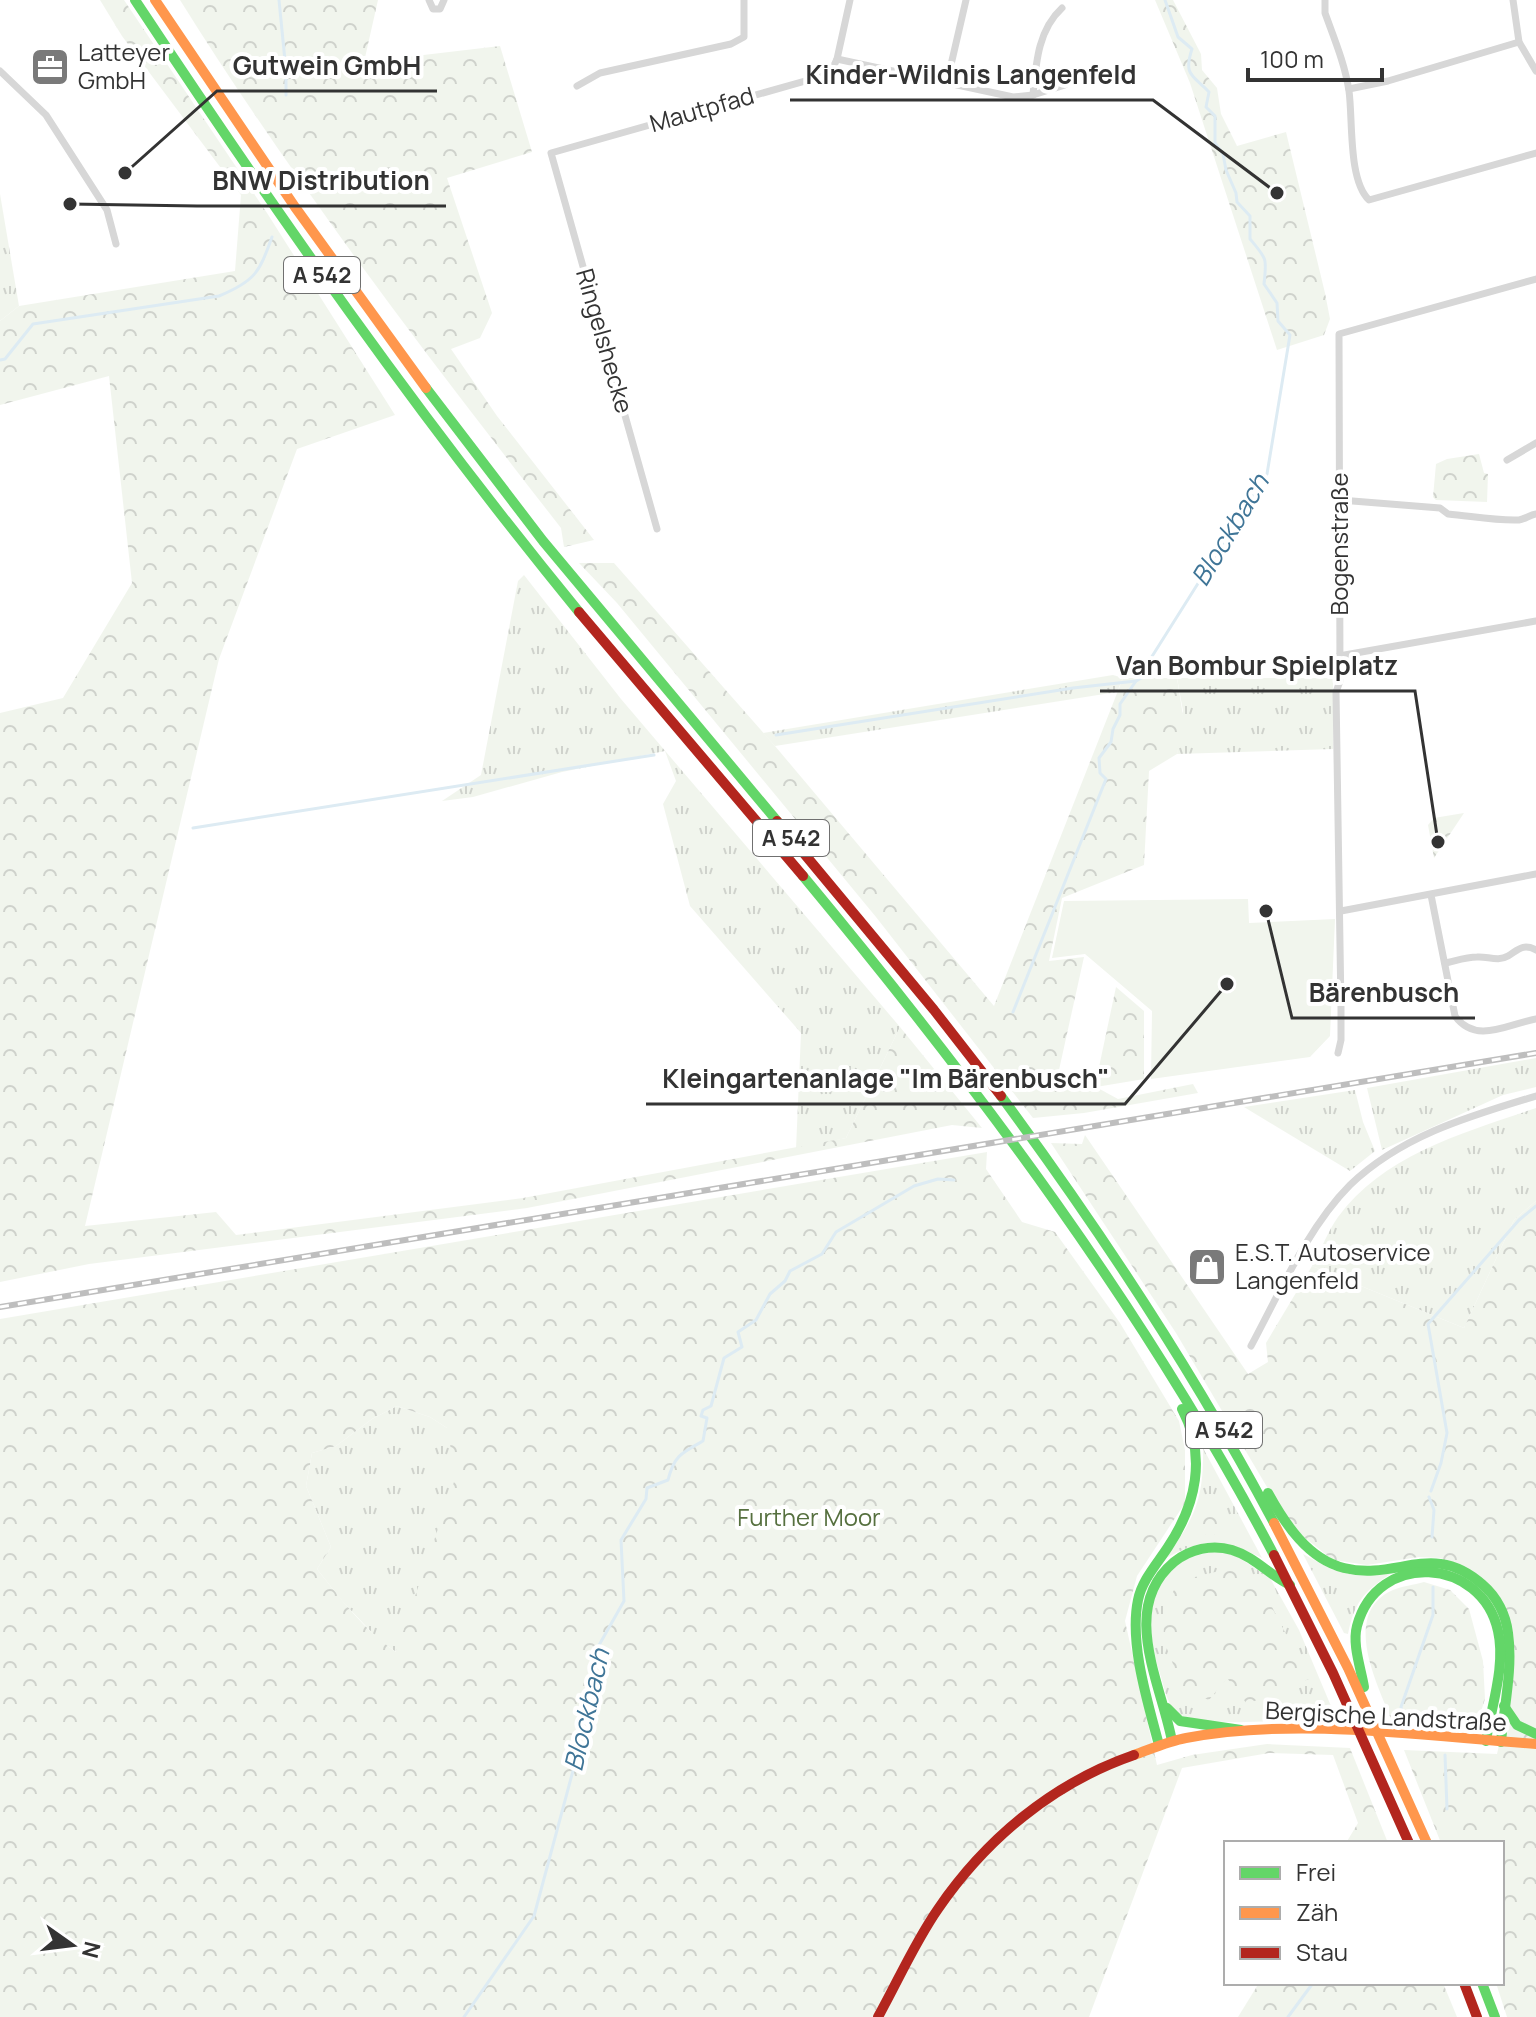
<svg xmlns="http://www.w3.org/2000/svg" width="1536" height="2017" viewBox="0 0 1536 2017" font-family="Manrope,sans-serif">
  <style>
    .grass { fill: url(#grass-tufts) }
    .forest { fill: url(#forest-crowns); fill-rule: evenodd }
    .garden { fill: #f1f5ed }
    .lines { fill: none; stroke-linecap: round; stroke-linejoin: round }
    .stream { stroke: #ddebf3; stroke-width: 3 }
    .street { stroke: #d7d7d7; stroke-width: 7 }
    .fast { stroke: #63d668; stroke-width: 10 }
    .slow { stroke: #ff974d; stroke-width: 10 }
    .jam { stroke: #b3261e; stroke-width: 10 }
    .rail-casing { stroke: #bebebe; stroke-width: 6 }
    .rail { stroke: #fff; stroke-width: 3; stroke-dasharray: 9; stroke-linecap: butt }
    .labels { text-anchor: middle; stroke-width: 8; stroke-linejoin: round; paint-order: stroke }
    .shield { fill: #fff; stroke: #707070; stroke-width: 2 }
    .shield-label { font-size: 22px; font-weight: bold; fill: #333 }
    .poi-label { font-size: 24px; fill: #333; stroke: #fff; text-anchor: start }
    .street-label { font-size: 24px; fill: #333; stroke: #fff }
    .park-label { font-size: 24px; fill: #56703f; stroke: #fff }
    .water-label { font-size: 26px; font-style: italic; fill: #3f7597; stroke: #fff }
    .leader { fill: none; stroke: #333; stroke-width: 3 }
    .callout-dot { fill: #333; stroke: #fff; stroke-width: 3 }
    .callout-label { font-size: 26px; text-anchor: middle; font-weight: bold; fill: #333; stroke: #fff; stroke-width: 8; stroke-linejoin: round; paint-order: stroke }
  </style>
  <defs>
    <pattern id="grass-tufts" width="24" height="20" patternUnits="userSpaceOnUse" patternTransform="scale(2)"><rect width="24" height="20" fill="#f1f5ed"/><path d="M3 7l-1-3M5 7V3M7 7l1-3M15 17l-1-3M17 17v-4M19 17l1-3" fill="none" stroke="#cfd2cc"/></pattern>
    <pattern id="forest-crowns" width="20" height="18" patternUnits="userSpaceOnUse" patternTransform="scale(2)"><rect width="20" height="18" fill="#f1f5ed"/><path d="M2 6a3 3 0 1 1 6 0M12 15a3 3 0 1 1 6 0" fill="none" stroke="#cfd2cc"/></pattern>
  </defs>
  <rect width="100%" height="100%" fill="#fff"/>
  <g class="grass">
    <path d="M0 194 19 306 0 321Z"/>
    <path d="M524 575 621 699 900 1027 846 1138 796 1149 801 1033 690 906 663 804 676 781 665 751 562 772 473 797 442 801 481 775 518 581Z"/>
    <path d="M1113 675 1123 678 1117 692 775 746 763 733Z"/>
    <path d="M1177 678H1333V749L1177 754 1183 711Z"/>
    <path d="M1536 1058V1087L1503 1095 1382 1150 1367 1088Z"/>
    <path d="M1355 1090 1363 1122 1375 1151 1350 1171 1244 1107Z"/>
    <path d="M1536 1108V1201L1514 1220 1464 1328 1312 1266C1321 1250 1328 1231 1338 1217 1384 1154 1466 1132 1536 1108Z"/>
    <path d="M397 1406 430 1417 458 1435 460 1487 425 1672 379 1640 343 1602 317 1569 331 1547 306 1486 312 1453 336 1446 372 1419Z"/>
    <path d="M1203 1448 1262 1558C1220 1538 1206 1537 1164 1559 1195 1520 1204 1498 1203 1448Z"/>
    <path d="M1220 1551 1238 1557 1270 1578 1299 1630 1336 1718C1301 1719 1212 1728 1183 1716 1167 1709 1165 1689 1160 1674 1157 1663 1152 1651 1150 1639 1149 1631 1150 1622 1151 1614 1155 1572 1179 1556 1220 1551Z"/>
    <path d="M1303 1554 1333 1570 1395 1571C1366 1590 1355 1599 1348 1634L1344 1633Z"/>
  </g>
  <g class="forest">
    <path d="M100 0H124L267 213 395 415 297 449 219 659 85 1226 216 1212 236 1235 523 1198 846 1138 900 1027 982 1128 952 1125 527 1208 89 1264 0 1282V713L63 698 132 583 109 376 0 405V321L19 306 235 271 241 195 122 36Z"/>
    <path d="M180 0H378L364 62 500 46 532 152 447 178 492 313 480 338 451 349 497 416 594 540 564 547 561 528C427 356 295 184 180 0Z"/>
    <path d="M1155 0H1173L1201 54 1202 70 1217 88 1221 114 1237 146 1286 132 1325 293 1330 319 1324 335 1277 350 1190 83Z"/>
    <path d="M1479 454 1484 473 1488 474 1487 502 1436 500 1433 497 1436 464 1447 459Z"/>
    <path d="M579 563H614L775 746 994 1006 1123 678H1177L1184 722 1177 754 1149 771 1144 865 1062 898 1049 961 1084 957 1059 1070 1095 1086 1116 987 1144 1011V1079L1096 1087 1118 1099 1193 1084 1198 1093 1084 1113 1033 1118 876 917 617 603Z"/>
    <path d="M1464 813 1434 858 1428 825 1434 818Z"/>
    <path d="M1085 1135 1248 1374 1268 1362 1266 1343 1312 1266 1464 1328 1514 1220 1536 1201V2017H1507L1496 1983H1502V1843H1441L1404 1750 1497 1754 1509 1702 1510 1635 1441 1558 1419 1557 1367 1565 1333 1560 1290 1526 1176 1333 1051 1143 1082 1144Z"/>
    <path d="M987 1152 986 1169 1022 1222 1055 1232 1120 1323 1179 1421 1185 1450V1503L1137 1576 1125 1621 1157 1765 1192 1755 1267 1744 1350 1748 1388 1843H1346L1358 1823 1333 1755 1269 1753 1182 1768 1089 2017H0V1319ZM397 1406 430 1417 447 1428 456 1476 396 1652C364 1630 341 1599 317 1569L331 1547 306 1486 312 1453 336 1446 372 1419Z"/>
    <path d="M1212 1500 1221 1506 1228 1534 1195 1535Z"/>
    <path d="M1240 1570 1270 1603 1309 1679 1247 1704 1227 1678 1209 1700 1183 1690 1164 1641 1163 1610 1179 1581 1219 1571Z"/>
    <path d="M1424 1582 1450 1590 1469 1609 1483 1661 1485 1699 1478 1721 1463 1728 1392 1721C1378 1685 1340 1613 1393 1590 1402 1586 1414 1585 1424 1582Z"/>
    <path d="M1259 1983H1443L1457 2017H1238Z"/>
  </g>
  <path class="garden" d="M1248 899 1249 923 1335 919 1330 1036 1310 1057 1151 1079 1152 1011 1085 954 1052 958 1064 901Z"/>
  <g class="lines">
    <g class="stream">
      <path d="M279 0 286 71V95"/>
      <path d="M0 360 5 359 33 324 219 296C255 281 259 273 272 237"/>
      <path d="M776 735 1073 688 1136 681"/>
      <path d="M193 828 654 755"/>
      <path d="M1013 1012 1106 779 1100 773 1099 758 1111 742 1113 729 1120 715V704L1136 681 1145 676 1151 658 1267 474 1290 335 1278 321 1277 303 1264 284C1267 258 1267 259 1250 239V216L1237 202 1236 193 1226 170 1223 154 1215 143V116L1206 107 1209 92C1193 75 1183 76 1192 49L1178 37 1165 0"/>
      <path d="M1431 1491 1441 1463 1447 1433 1428 1324 1519 1220 1536 1206"/>
      <path d="M1429 1497 1434 1510 1432 1537"/>
      <path d="M1433 1587V1615L1401 1707 1403 1715 1418 1720 1442 1721"/>
      <path d="M1445 1755 1447 1809"/>
      <path d="M464 2017 534 1916 574 1767 594 1654 624 1601 621 1540 646 1499 647 1488 668 1480C674 1456 681 1453 703 1441L707 1418 701 1416 703 1410 711 1406 724 1358 742 1347 738 1332 756 1320 770 1294 785 1281 790 1271 822 1254 836 1232 914 1186 938 1179 954 1180"/>
      <path d="M1288 2017 1313 1983"/>
    </g>
    <g class="street">
      <path d="M429 0 433 9H440L444 0"/>
      <path d="M1325 0V13C1334 38 1345 64 1349 91 1353 120 1348 180 1369 200L1536 153"/>
      <path d="M1513 0 1519 42 1536 71"/>
      <path d="M837 59 1013 97 1033 95 1065 85"/>
      <path d="M0 71 46 115 107 210 116 244"/>
      <path d="M947 82 966 0"/>
      <path d="M577 86 600 73 731 44 744 37V0"/>
      <path d="M1349 89 1388 81 1519 42"/>
      <path d="M1033 95C1036 63 1038 30 1062 8"/>
      <path d="M1507 460 1536 443"/>
      <path d="M1340 500 1440 508 1448 514C1471 516 1496 521 1519 520 1525 519 1530 515 1536 514"/>
      <path d="M657 529 551 153 830 74 837 59 850 0"/>
      <path d="M1339 656 1536 621"/>
      <path d="M1431 895 1455 1016C1476 1045 1508 1024 1536 1019"/>
      <path d="M1341 911 1536 874"/>
      <path d="M1445 963C1455 961 1466 957 1477 957 1487 956 1498 962 1508 956 1518 950 1523 943 1536 950"/>
      <path d="M1338 1053 1341 1040V1008L1336 692 1340 681 1339 334 1536 279"/>
      <path d="M1251 1346C1279 1294 1308 1227 1350 1185 1402 1135 1470 1116 1536 1096"/>
    </g>
    <g class="fast">
      <path d="M135 0C274 210 419 417 579 612"/>
      <path d="M426 388 543 541 777 821"/>
      <path d="M803 876C979 1088 1146 1311 1274 1555"/>
      <path d="M1001 1096C1102 1233 1195 1374 1274 1523"/>
      <path d="M1268 1493C1285 1524 1308 1559 1344 1568 1398 1581 1433 1540 1483 1585 1497 1597 1506 1615 1508 1633 1513 1668 1504 1707 1501 1742"/>
      <path d="M1364 1687C1361 1668 1352 1645 1357 1626 1377 1550 1482 1557 1498 1631 1506 1666 1491 1707 1486 1741"/>
      <path d="M1504 1706 1517 1725 1536 1734"/>
      <path d="M1167 1708 1180 1721 1241 1730"/>
      <path d="M1172 1741C1161 1683 1119 1608 1174 1562 1190 1549 1212 1544 1232 1550 1255 1557 1269 1575 1290 1585"/>
      <path d="M1159 1745C1148 1703 1129 1643 1138 1600 1142 1580 1157 1564 1168 1547 1196 1505 1207 1456 1182 1409"/>
      <path d="M1482 1983 1495 2017"/>
    </g>
    <g class="slow">
      <path d="M155 0 295 207 426 388"/>
      <path d="M1274 1523 1348 1668 1427 1843"/>
      <path d="M1134 1755C1151 1749 1169 1741 1186 1738 1297 1717 1424 1736 1536 1744"/>
    </g>
    <g class="jam">
      <path d="M579 612 803 876"/>
      <path d="M777 821 934 1010 1001 1096"/>
      <path d="M1274 1555 1333 1673 1409 1843"/>
      <path d="M1464 1983 1477 2017"/>
      <path d="M878 2017C898 1981 915 1942 938 1909 986 1839 1053 1783 1134 1755"/>
    </g>
    <defs>
      <path id="rail" d="M0 1307 1536 1053"/>
    </defs>
    <use href="#rail" class="rail-casing"/>
    <use href="#rail" class="rail"/>
  </g>
  <defs>
    <symbol id="office-square" viewBox="-11 -11 22 22"><rect x="-9" y="-9" width="18" height="18" rx="4" fill="#7a7a7a" stroke="#fff"/><path d="M-6-3h4V-5.5h4V-3h4V5H-6ZM-1-4.5V-3h2v-1.5ZM-6 0V1H6V0Z" fill="#fff"/></symbol>
    <symbol id="shop-square" viewBox="-11 -11 22 22"><rect x="-9" y="-9" width="18" height="18" rx="4" fill="#7a7a7a" stroke="#fff"/><path d="M-5-2.5h2.3a2.7 3.5 0 0 1 5.4 0H5L5.5 6h-11ZM-1.5-2.5h3a1.5 2.3 0 0 0-3 0Z" fill="#fff"/></symbol>
  </defs>
  <g fill-rule="evenodd">
    <use href="#office-square" x="28" y="45" width="44" height="44"/>
    <use href="#shop-square" x="1185" y="1245" width="44" height="44"/>
  </g>
  <g class="labels">
    <g class="shield">
      <rect x="284" y="257" width="76" height="36" rx="6"/>
      <rect x="753" y="820" width="76" height="36" rx="6"/>
      <rect x="1186" y="1412" width="76" height="36" rx="6"/>
    </g>
    <g class="shield-label">
      <text x="322" y="283">A 542</text>
      <text x="791" y="846">A 542</text>
      <text x="1224" y="1438">A 542</text>
    </g>
    <g class="poi-label">
      <text x="78" y="61">Latteyer<tspan x="78" dy="28">GmbH</tspan></text>
      <text x="1235" y="1261">E.S.T. Autoservice<tspan x="1235" dy="28">Langenfeld</tspan></text>
    </g>
    <g class="street-label">
      <text transform="translate(702 110) rotate(-16)" y="8">Mautpfad</text>
      <text transform="translate(604 341) rotate(74)" y="8">Ringelshecke</text>
      <text transform="translate(1340 544) rotate(-90)" y="8">Bogenstraße</text>
      <text transform="translate(1386 1717) rotate(3)" y="8">Bergische Landstraße</text>
    </g>
    <g class="park-label">
      <text x="809" y="1526">Further Moor</text>
    </g>
    <g class="water-label">
      <text transform="translate(1230 530) rotate(-59)" y="9">Blockbach</text>
      <text transform="translate(587 1710) rotate(-77)" y="9">Blockbach</text>
    </g>
  </g>
  <path class="leader" d="M125 173L217 91H437M1277 193L1153 100H790M70 204L197 206H446M1438 842L1415 691H1100M1266 911L1292 1018H1475M1227 984L1125 1104H646"/>
  <g class="callout-dot">
    <circle cx="125" cy="173" r="8"/>
    <circle cx="1277" cy="193" r="8"/>
    <circle cx="70" cy="204" r="8"/>
    <circle cx="1438" cy="842" r="8"/>
    <circle cx="1266" cy="911" r="8"/>
    <circle cx="1227" cy="984" r="8"/>
  </g>
  <g class="callout-label">
    <text x="327" y="75">Gutwein GmbH</text>
    <text x="971" y="84">Kinder-Wildnis Langenfeld</text>
    <text x="321" y="190">BNW Distribution</text>
    <text x="1257" y="675">Van Bombur Spielplatz</text>
    <text x="1384" y="1002">Bärenbusch</text>
    <text x="886" y="1088">Kleingartenanlage "Im Bärenbusch"</text>
  </g>
  <rect x="1224" y="1841" width="280" height="144" fill="#ffffff" stroke="#adadad" stroke-width="2"/>
  <rect x="1240" y="1867" width="40" height="12" fill="#63d668" stroke="#adadad" stroke-width="2"/>
  <text x="1296" y="1881" font-size="24" fill="#333333">Frei</text>
  <rect x="1240" y="1907" width="40" height="12" fill="#ff974d" stroke="#adadad" stroke-width="2"/>
  <text x="1296" y="1921" font-size="24" fill="#333333">Zäh</text>
  <rect x="1240" y="1947" width="40" height="12" fill="#b3261e" stroke="#adadad" stroke-width="2"/>
  <text x="1296" y="1961" font-size="24" fill="#333333">Stau</text>
  <g transform="translate(72 1945) rotate(104)" stroke="#ffffff" stroke-width="6" paint-order="stroke">
  <path d="M0-6L14 30L0 20L-14 30Z" fill="#333333"/>
  <text y="-12" font-size="22" font-weight="bold" text-anchor="middle" fill="#333333">N</text>
  </g>
  <path d="M1248 68v12h134v-12" fill="none" stroke="#333333" stroke-width="4"/>
  <text x="1260" y="68" font-size="24" fill="#333333" stroke="#ffffff" stroke-width="6" paint-order="stroke">100 m</text>
</svg>
